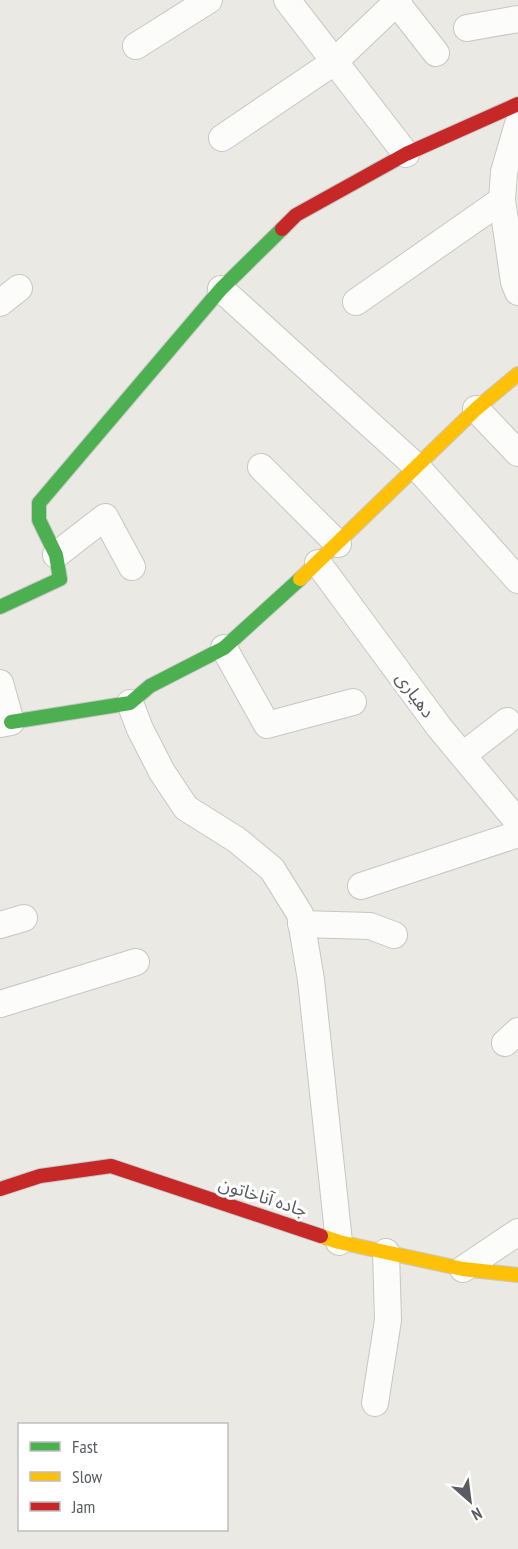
<svg xmlns="http://www.w3.org/2000/svg" width="518" height="1549" viewBox="0 0 518 1549" font-family="'PT Sans Narrow','Noto Sans Arabic',sans-serif">
  <style>
    .lines { fill: none; stroke-linecap: round; stroke-linejoin: round }
    .street-casing { stroke: #c6c7c5; stroke-width: 28 }
    .fast-casing { stroke: #c7c8c7; stroke-width: 16 }
    .slow-casing { stroke: #c7c8c7; stroke-width: 16 }
    .jam-casing { stroke: #c7c8c7; stroke-width: 16 }
    .street { stroke: #fcfcfb; stroke-width: 26 }
    .fast { stroke: #4caf50; stroke-width: 14 }
    .slow { stroke: #ffc107; stroke-width: 14 }
    .jam { stroke: #c62828; stroke-width: 14 }
    .labels { text-anchor: middle; stroke-width: 6; stroke-linejoin: round; paint-order: stroke }
    .street-label { font-size: 18px; fill: #595c62; stroke: #fff }
  </style>
  <rect width="100%" height="100%" fill="#eae9e3"/>
  <g class="lines">
    <defs>
      <g id="street">
        <path d="M287 0 406 154"/>
        <path d="M396 2 436 53"/>
        <path d="M467 28 518 19"/>
        <path d="M136 46 209 0"/>
        <path d="M518 124 504 172 502 200 514 282 518 292"/>
        <path d="M222 138 334 62 399 0"/>
        <path d="M221 289 417 467 518 580"/>
        <path d="M356 302 502 200"/>
        <path d="M0 303 19 288"/>
        <path d="M476 409 518 453"/>
        <path d="M261 467 338 544"/>
        <path d="M56 555 105 517 132 567"/>
        <path d="M318 563 439 727 518 822"/>
        <path d="M224 648 267 725 353 702"/>
        <path d="M0 683 11 722 0 724"/>
        <path d="M130 703 140 729 162 772 186 808 237 840 272 869 300 914 311 980 339 1242"/>
        <path d="M463 755 507 721"/>
        <path d="M361 886 518 834"/>
        <path d="M301 924 370 926 394 935"/>
        <path d="M0 925 24 918"/>
        <path d="M0 1004 136 962"/>
        <path d="M505 1043 518 1031"/>
        <path d="M463 1269 518 1232"/>
        <path d="M375 1403 388 1320 386 1252"/>
      </g>
      <g id="fast">
        <path d="M0 607 60 579 56 555 39 520V503L221 289 282 229"/>
        <path d="M11 722 130 703 150 686 224 648 300 579"/>
      </g>
      <g id="slow">
        <path d="M300 579 476 409 518 374"/>
        <path d="M321 1236 339 1242 463 1269 518 1275"/>
      </g>
      <g id="jam">
        <path d="M282 229 296 215 406 154 518 104"/>
        <path d="M0 1189 40 1176 111 1166 321 1236"/>
      </g>
    </defs>
    <use href="#street" class="street-casing"/>
    <use href="#fast" class="fast-casing"/>
    <use href="#slow" class="slow-casing"/>
    <use href="#jam" class="jam-casing"/>
    <use href="#street" class="street"/>
    <use href="#fast" class="fast"/>
    <use href="#slow" class="slow"/>
    <use href="#jam" class="jam"/>
  </g>
  <g class="labels">
    <g class="street-label">
      <text transform="translate(415 695) rotate(54)" y="6">دهیاری</text>
      <text transform="translate(263 1197) rotate(18)" y="6">جاده آناخاتون</text>
    </g>
  </g>
  <rect x="18" y="1423" width="210" height="108" fill="#ffffff" stroke="#bdbec0" stroke-width="1.5"/>
  <rect x="30" y="1442" width="30" height="9" fill="#4caf50" stroke="#bdbec0" stroke-width="1.5"/>
  <text x="72" y="1453" font-size="18" fill="#595c62">Fast</text>
  <rect x="30" y="1472" width="30" height="9" fill="#ffc107" stroke="#bdbec0" stroke-width="1.5"/>
  <text x="72" y="1483" font-size="18" fill="#595c62">Slow</text>
  <rect x="30" y="1502" width="30" height="9" fill="#c62828" stroke="#bdbec0" stroke-width="1.5"/>
  <text x="72" y="1513" font-size="18" fill="#595c62">Jam</text>
  <g transform="translate(470 1501) rotate(152)" stroke="#ffffff" stroke-width="4.5" paint-order="stroke">
  <path d="M0-4.5L10 22L0 15L-10 22Z" fill="#595c62"/>
  <text y="-9" font-size="16" font-weight="bold" text-anchor="middle" fill="#595c62">N</text>
  </g>
</svg>
